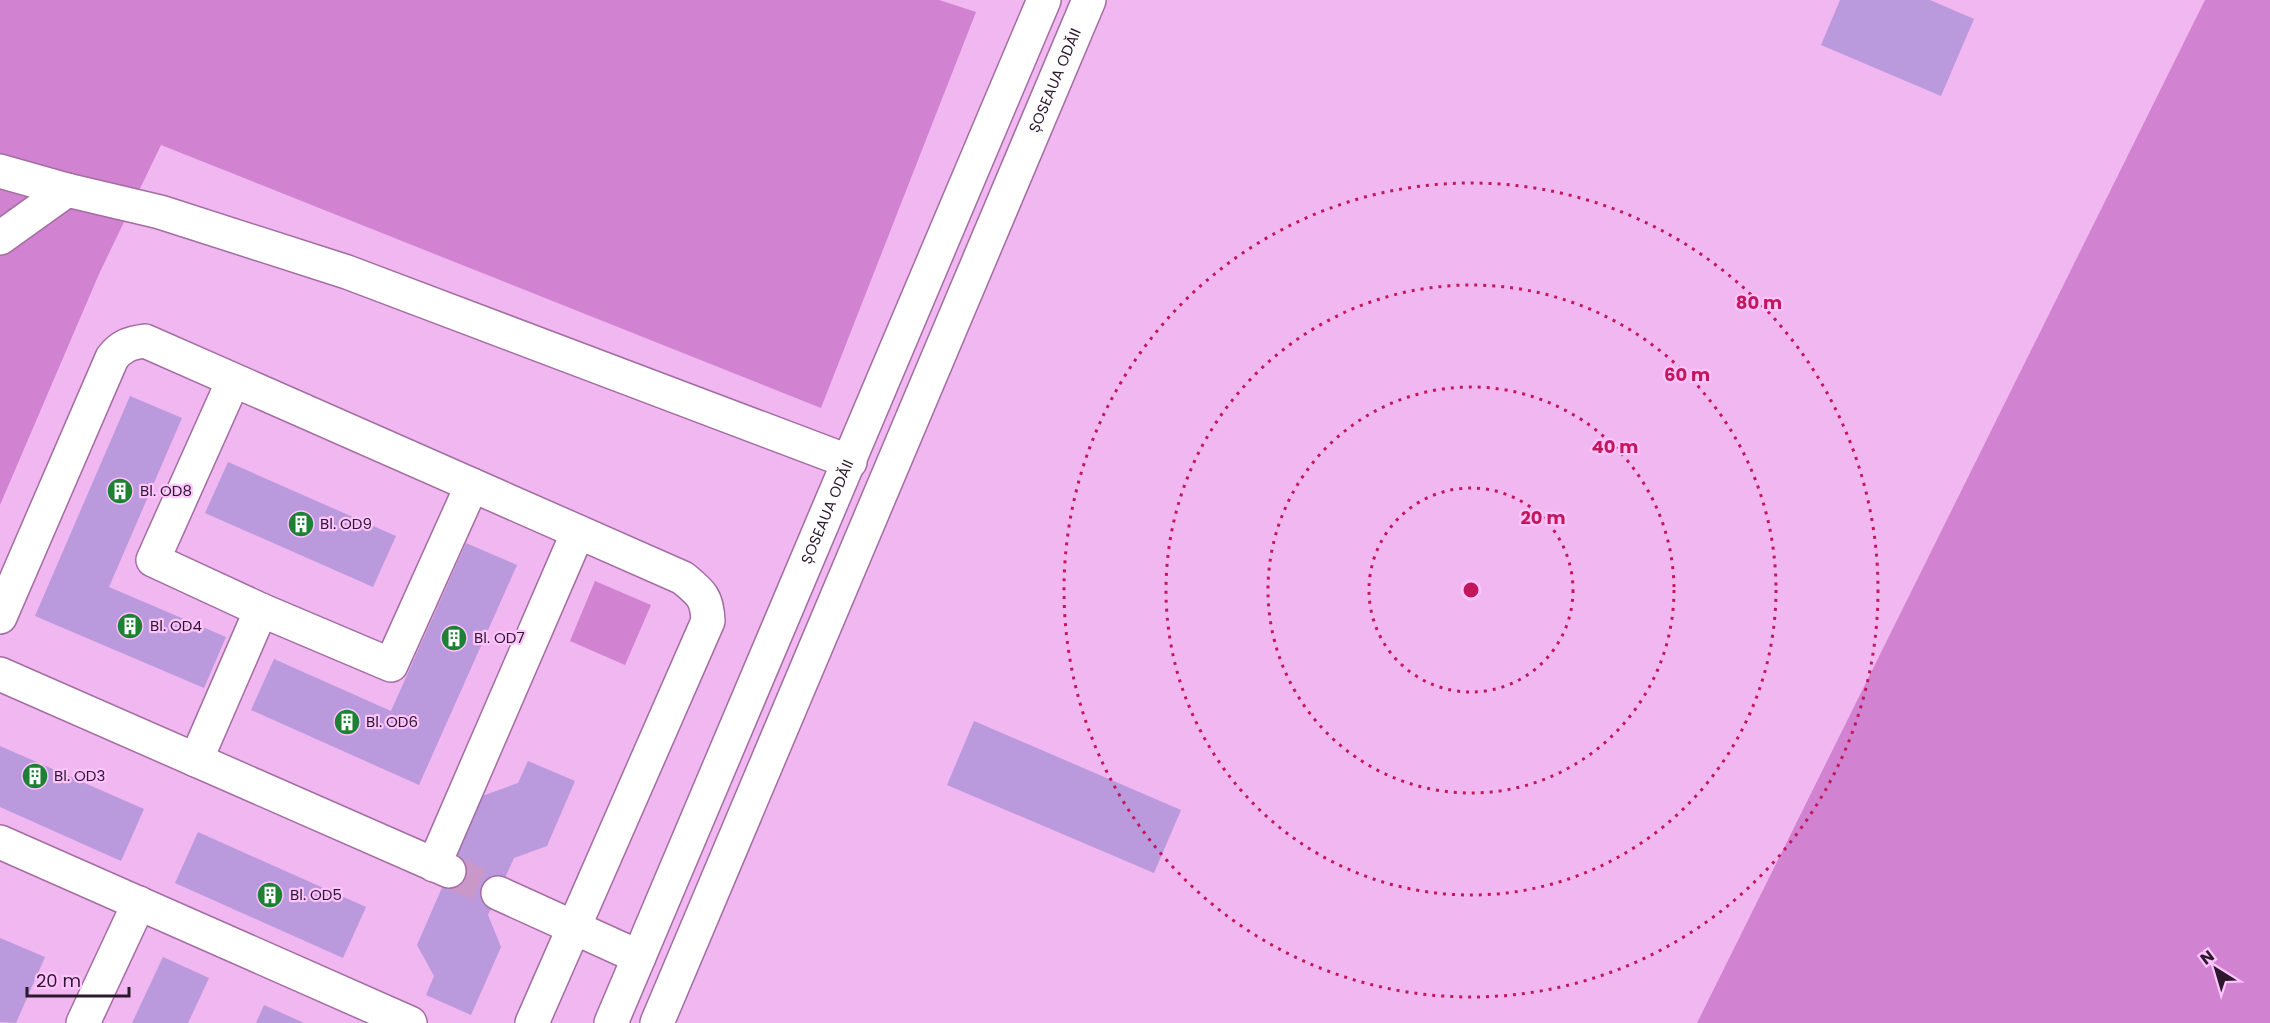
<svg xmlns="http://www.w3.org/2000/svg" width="2270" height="1023" viewBox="0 0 2270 1023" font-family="Poppins,sans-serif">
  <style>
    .green { fill: #d182d1 }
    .building { fill: #ba99dc }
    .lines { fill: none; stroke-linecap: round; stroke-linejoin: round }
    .minor-tunnel { stroke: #ca97c9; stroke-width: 33; stroke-dasharray: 33 16; stroke-linecap: butt }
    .minor-casing { stroke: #a36da2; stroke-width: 36 }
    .major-casing { stroke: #a36da2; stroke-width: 36 }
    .minor { stroke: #fff; stroke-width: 33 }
    .major { stroke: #fff; stroke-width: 33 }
    .ring { fill: none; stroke: #c2185b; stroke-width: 3; stroke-dasharray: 3 6 }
    .labels { text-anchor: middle; stroke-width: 4.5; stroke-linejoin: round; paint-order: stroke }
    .street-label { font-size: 15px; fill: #2d182e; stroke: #fec4fe }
    .poi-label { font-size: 15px; fill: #2d182e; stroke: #fec4fe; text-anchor: start }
    .centre { fill: #c2185b; stroke: #fec4fe; stroke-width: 3 }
    .ring-label { font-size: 18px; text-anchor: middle; font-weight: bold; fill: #c2185b; stroke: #fec4fe; stroke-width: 4.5; stroke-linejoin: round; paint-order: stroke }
  </style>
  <rect width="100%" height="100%" fill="#f1b7f0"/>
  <g class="green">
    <path d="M0 0H939L976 12 821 408 161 145 99 274 0 505Z"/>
    <path d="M2205 0H2270V1023H1697Z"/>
    <path d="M595 581 651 605 625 665 570 641Z"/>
  </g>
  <g class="building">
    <path d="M1840 0H1930L1974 19 1941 96 1821 45Z"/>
    <path d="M130 396 182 418 109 587 226 637 204 688 35 616Z"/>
    <path d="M228 462 396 536 373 587 205 513Z"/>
    <path d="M466 543 517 565 419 785 251 710 274 659 391 711Z"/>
    <path d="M974 721 1181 810 1154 873 947 785Z"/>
    <path d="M0 746 144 809 121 861 0 807Z"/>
    <path d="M528 761 575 781 547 846 514 858 488 915 501 947 471 1015 426 995 434 976 417 945 482 796 518 783Z"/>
    <path d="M198 832 366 907 343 958 175 883Z"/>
    <path d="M0 938 45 957 16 1023 0 1022Z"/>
    <path d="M163 957 209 978 188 1023H132Z"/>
    <path d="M264 1005 304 1023H256Z"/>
  </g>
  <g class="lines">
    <path class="minor-tunnel" d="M449 871 498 893"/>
    <defs>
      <g id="minor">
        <path d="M0 171 67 190 160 212 347 272 850 462"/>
        <path d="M0 238 67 190"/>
        <path d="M233 381 153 560 261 610 391 665 472 485"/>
        <path d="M0 617 112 358C121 346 130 343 145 341L683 578C701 593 707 597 708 621L532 1023"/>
        <path d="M0 674 449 871"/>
        <path d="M196 760 261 610"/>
        <path d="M0 842 410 1023"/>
        <path d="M434 865 578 532"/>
        <path d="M498 893 639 957"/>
        <path d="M83 1023 139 903"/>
      </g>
      <g id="major">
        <path id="s1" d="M611 1023 1044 0"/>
        <path id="s2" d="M657 1023 1089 0"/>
      </g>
    </defs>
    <use href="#minor" class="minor-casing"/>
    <use href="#major" class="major-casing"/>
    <use href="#minor" class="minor"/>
    <use href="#major" class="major"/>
  </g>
  <g class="ring">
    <circle cx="1471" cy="590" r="102"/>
    <circle cx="1471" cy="590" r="203"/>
    <circle cx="1471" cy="590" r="305"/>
    <circle cx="1471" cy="590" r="407"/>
  </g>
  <defs>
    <symbol id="building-disc" viewBox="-11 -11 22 22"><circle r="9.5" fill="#1d8134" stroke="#fec4fe"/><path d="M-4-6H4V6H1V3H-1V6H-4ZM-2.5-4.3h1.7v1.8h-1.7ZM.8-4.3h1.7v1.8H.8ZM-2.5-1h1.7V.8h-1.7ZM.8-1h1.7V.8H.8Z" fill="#fff"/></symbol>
  </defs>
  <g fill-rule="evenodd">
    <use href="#building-disc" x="105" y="476" width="30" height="30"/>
    <use href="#building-disc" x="286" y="509" width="30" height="30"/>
    <use href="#building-disc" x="115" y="611" width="30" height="30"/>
    <use href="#building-disc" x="439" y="623" width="30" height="30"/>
    <use href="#building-disc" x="332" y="707" width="30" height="30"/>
    <use href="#building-disc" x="20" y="761" width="30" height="30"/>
    <use href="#building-disc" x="255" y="880" width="30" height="30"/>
  </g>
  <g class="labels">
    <g class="street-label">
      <text dy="5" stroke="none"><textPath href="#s2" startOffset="1023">ȘOSEAUA ODĂII</textPath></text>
      <text dy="5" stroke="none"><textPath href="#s1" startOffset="555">ȘOSEAUA ODĂII</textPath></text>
    </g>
    <g class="poi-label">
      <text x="140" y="496">Bl. OD8</text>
      <text x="320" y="529">Bl. OD9</text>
      <text x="150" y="631">Bl. OD4</text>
      <text x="474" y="643">Bl. OD7</text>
      <text x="366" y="727">Bl. OD6</text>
      <text x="54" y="781">Bl. OD3</text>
      <text x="290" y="900">Bl. OD5</text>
    </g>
  </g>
  <circle cx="1471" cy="590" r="9" class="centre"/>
  <g class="ring-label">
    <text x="1759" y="309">80 m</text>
    <text x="1687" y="381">60 m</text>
    <text x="1615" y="453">40 m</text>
    <text x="1543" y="524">20 m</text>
  </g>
  <g transform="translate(2216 969) rotate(323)" stroke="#fec4fe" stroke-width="4.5" paint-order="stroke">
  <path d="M0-4.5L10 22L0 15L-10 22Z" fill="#2d182e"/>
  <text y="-9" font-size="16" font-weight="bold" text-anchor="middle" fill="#2d182e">N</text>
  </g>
  <path d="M27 987v9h102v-9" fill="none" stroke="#2d182e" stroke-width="3"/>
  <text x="36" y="987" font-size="18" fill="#2d182e" stroke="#fec4fe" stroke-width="4.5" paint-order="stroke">20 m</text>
</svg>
